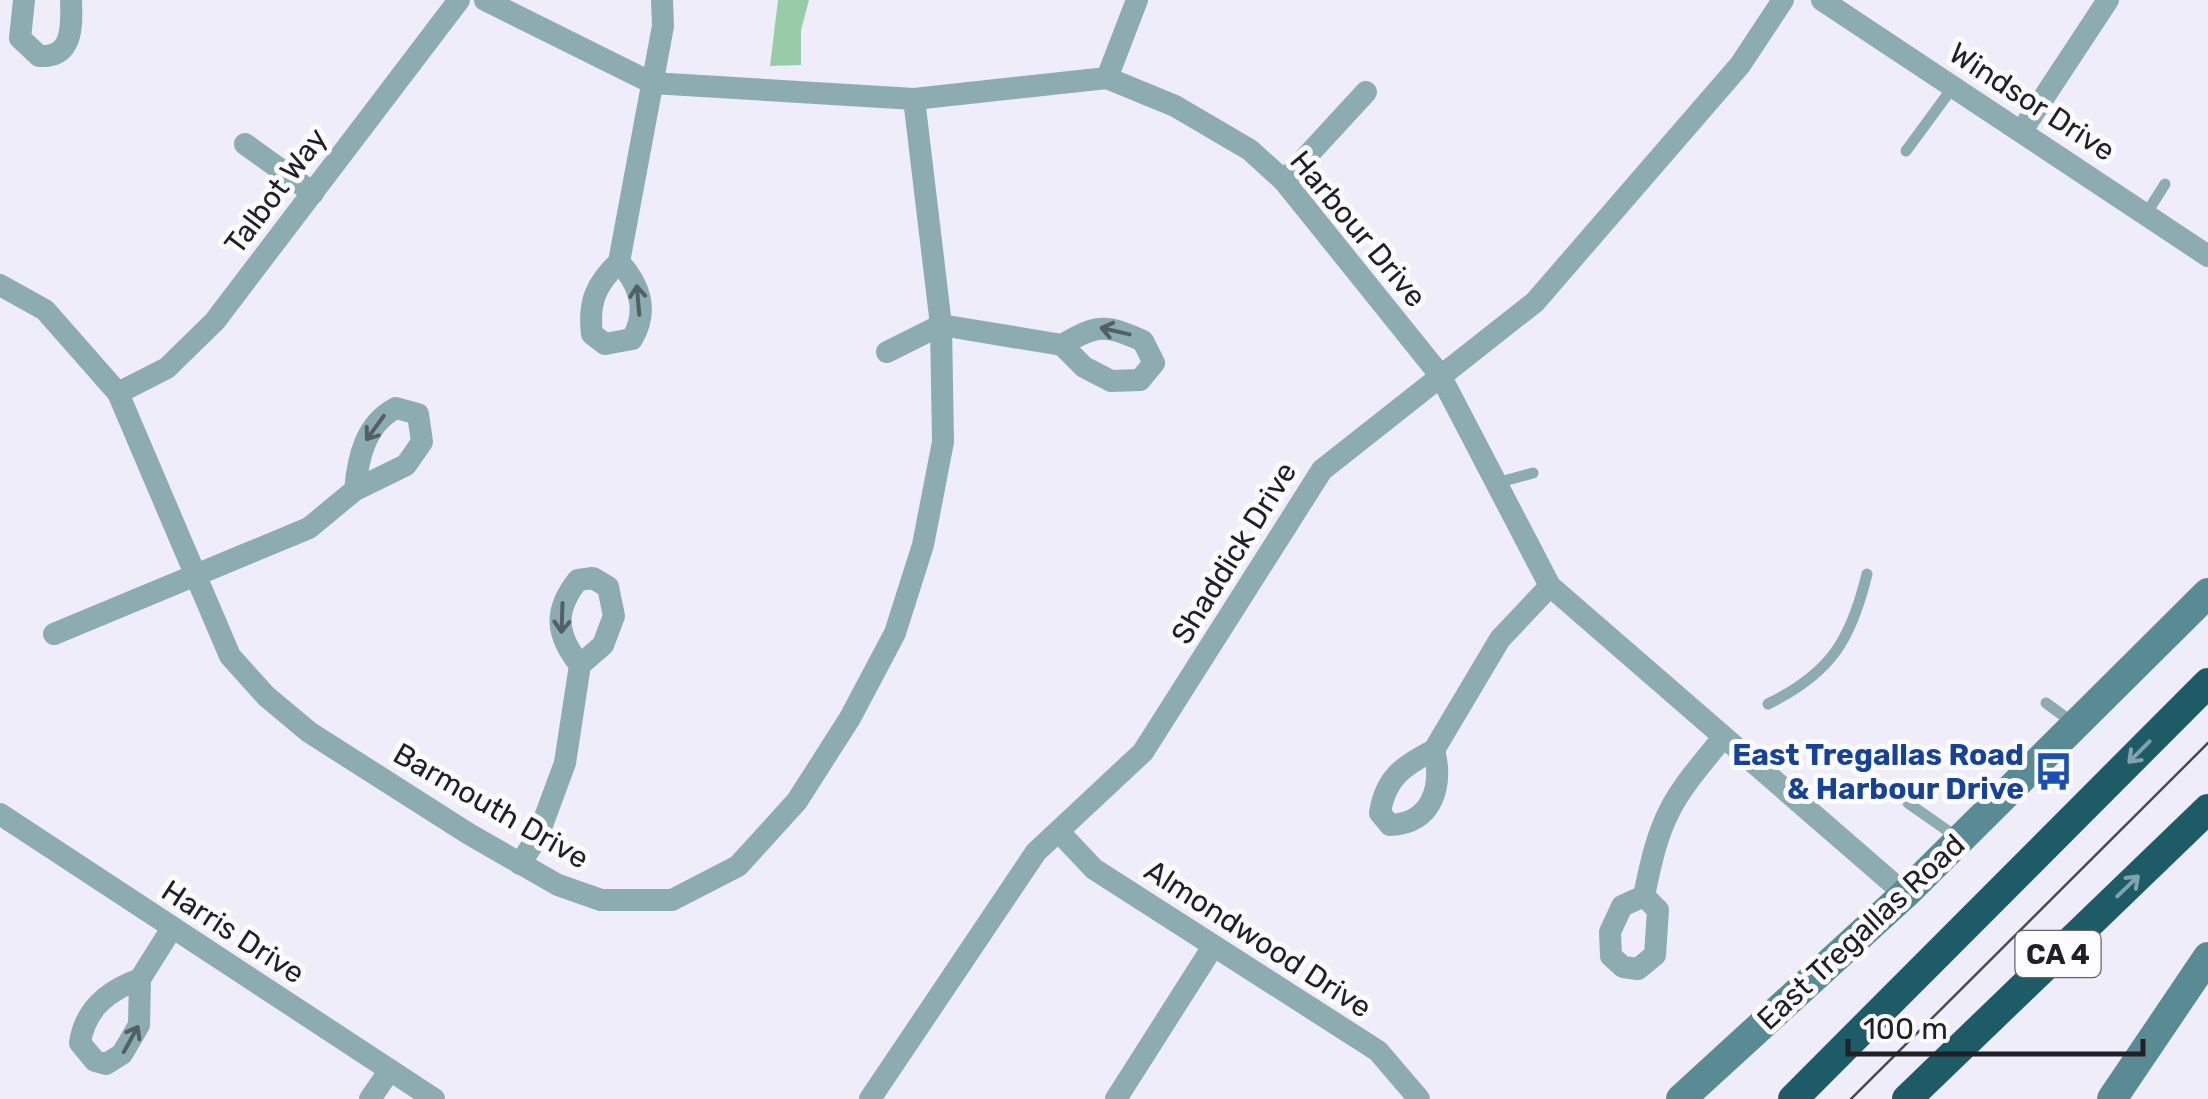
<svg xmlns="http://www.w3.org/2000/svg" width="2208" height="1099" viewBox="0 0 2208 1099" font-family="Rubik,sans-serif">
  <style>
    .green { fill: #98cca9 }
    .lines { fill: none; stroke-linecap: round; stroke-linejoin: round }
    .lane { stroke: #8cacb2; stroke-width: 11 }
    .street { stroke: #8cacb2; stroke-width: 22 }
    .secondary { stroke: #598b94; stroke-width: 30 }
    .highway { stroke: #1d5c67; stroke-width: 30 }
    .tram { stroke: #4b4a50; stroke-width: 2.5 }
    .oneway { stroke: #516064 }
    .oneway2 { stroke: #81a4ab }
    .labels { text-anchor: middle; stroke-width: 10; stroke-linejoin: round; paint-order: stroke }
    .shield { fill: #fcfcff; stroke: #636366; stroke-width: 2.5 }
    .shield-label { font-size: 28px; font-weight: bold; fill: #212125 }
    .street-label { font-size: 30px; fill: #212125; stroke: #fcfcff }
    .transit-label { font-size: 30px; font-weight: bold; fill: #164399; stroke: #fcfcff; text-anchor: end }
  </style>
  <rect width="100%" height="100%" fill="#efedfa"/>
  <path class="green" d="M778 0H809L801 30V65L770 66Z"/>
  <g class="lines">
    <g class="lane">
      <path d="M1906 151 1953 87"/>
      <path d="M2146 214 2165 184"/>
      <path d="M1496 483 1533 473"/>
      <path d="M2046 703 2072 722"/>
      <path d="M1768 704C1831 673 1851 640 1867 574"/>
      <path d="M1908 803 1958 838"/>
    </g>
    <g class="street">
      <path d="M24 0 20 38 39 56C73 58 72 27 71 0"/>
      <path d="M485 0 652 83 914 99 1107 78 1175 106 1250 150 1284 181 1440 375 1550 586 1905 894"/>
      <path d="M1822 0 2208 256"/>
      <path d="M1107 78 1137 0"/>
      <path d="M2023 129 2108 0"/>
      <path d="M245 144 313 193"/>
      <path d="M1284 181 1366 92"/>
      <path d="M619 262C640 285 649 311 632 339L605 344 592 334C588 302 596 284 619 262L663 26 662 0"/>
      <path d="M0 285 45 310 118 393 230 656 266 696 309 732 469 834 558 885 601 900H672L738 866 797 801 850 718 895 633 923 545 943 442 941 325 914 99"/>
      <path d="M887 352 941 325 1062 345 1084 367 1111 381 1140 380 1154 363 1143 341C1105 324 1098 324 1062 345"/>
      <path d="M118 393 167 368 215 321 459 0"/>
      <path d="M54 634 309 528 355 490 406 465 422 442 418 414 396 408C365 424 358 458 355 490"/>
      <path d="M1434 750C1443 785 1433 824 1390 825L1380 813C1385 778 1404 765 1434 750Z"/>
      <path d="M1434 750 1500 639 1550 586"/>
      <path d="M0 814 434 1099"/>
      <path d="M1060 833 1094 869 1378 1051 1419 1099"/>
      <path d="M520 864 538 836 565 763 580 665 603 645 614 616 608 587 593 578 578 580C553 611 556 635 580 665"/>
      <path d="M1644 896 1658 910 1655 955 1638 969 1623 967 1611 956 1610 932 1622 906Z"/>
      <path d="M1644 896C1660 816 1670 801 1722 739"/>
      <path d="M140 979C109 990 85 1008 80 1043L95 1061 106 1064 122 1054 139 1025 140 979 172 928"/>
      <path d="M370 1099 390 1070"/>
      <path d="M870 1099 1036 852 1143 752 1322 470 1535 302 1740 65 1783 0"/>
      <path d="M1116 1099 1212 948"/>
    </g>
    <g class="secondary">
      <path d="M1681 1099 1905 894 2208 593"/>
      <path d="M2112 1099 2208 957"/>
    </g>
    <g class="highway">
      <path d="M1793 1099 2208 683"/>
      <path d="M1907 1099 2208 809"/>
    </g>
    <path class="tram" d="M1851 1099 2208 743"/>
  </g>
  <defs><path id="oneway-shaft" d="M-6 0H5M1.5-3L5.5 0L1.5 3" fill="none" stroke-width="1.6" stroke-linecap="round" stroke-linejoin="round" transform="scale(2.5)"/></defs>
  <g class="oneway">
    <use href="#oneway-shaft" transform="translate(638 300) rotate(-95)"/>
    <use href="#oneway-shaft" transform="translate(1115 331) rotate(-167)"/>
    <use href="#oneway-shaft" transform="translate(375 428) rotate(126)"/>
    <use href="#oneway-shaft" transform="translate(562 618) rotate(92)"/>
    <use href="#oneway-shaft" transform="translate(131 1039) rotate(-61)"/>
  </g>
  <g class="oneway2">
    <use href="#oneway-shaft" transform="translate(2139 752) rotate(135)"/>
    <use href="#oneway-shaft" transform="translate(2128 886) rotate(-44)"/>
  </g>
  <defs>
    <symbol id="bus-bare" viewBox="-9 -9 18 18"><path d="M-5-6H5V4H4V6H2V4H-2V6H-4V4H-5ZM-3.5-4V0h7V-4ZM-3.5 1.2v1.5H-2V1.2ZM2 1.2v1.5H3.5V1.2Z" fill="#1a4fb4" stroke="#fcfcff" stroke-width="2.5" paint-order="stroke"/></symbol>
  </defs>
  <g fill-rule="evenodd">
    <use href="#bus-bare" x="2026" y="744" width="55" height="55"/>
  </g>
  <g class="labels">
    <rect class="shield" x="2015.5" y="931" width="85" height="46" rx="8"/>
    <g class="shield-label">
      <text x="2058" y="964">CA 4</text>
    </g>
    <g class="street-label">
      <text transform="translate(2032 102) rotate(33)" y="10">Windsor Drive</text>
      <text transform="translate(276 191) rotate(-53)" y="10">Talbot Way</text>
      <text transform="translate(1358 229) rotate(50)" y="10">Harbour Drive</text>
      <text transform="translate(1234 553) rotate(-58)" y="10">Shaddick Drive</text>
      <text transform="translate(491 806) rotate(30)" y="10">Barmouth Drive</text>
      <text transform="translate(233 932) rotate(33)" y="10">Harris Drive</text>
      <text transform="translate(1861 932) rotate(-43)" y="10">East Tregallas Road</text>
      <text transform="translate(1258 939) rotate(33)" y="10">Almondwood Drive</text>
    </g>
    <g class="transit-label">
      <text x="2024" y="765">East Tregallas Road<tspan x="2024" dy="34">&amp; Harbour Drive</tspan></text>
    </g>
  </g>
  <path d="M1848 1039v15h295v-15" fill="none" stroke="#212125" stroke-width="5"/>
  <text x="1863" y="1039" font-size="30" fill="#212125" stroke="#fcfcff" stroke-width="8" paint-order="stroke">100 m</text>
</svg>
